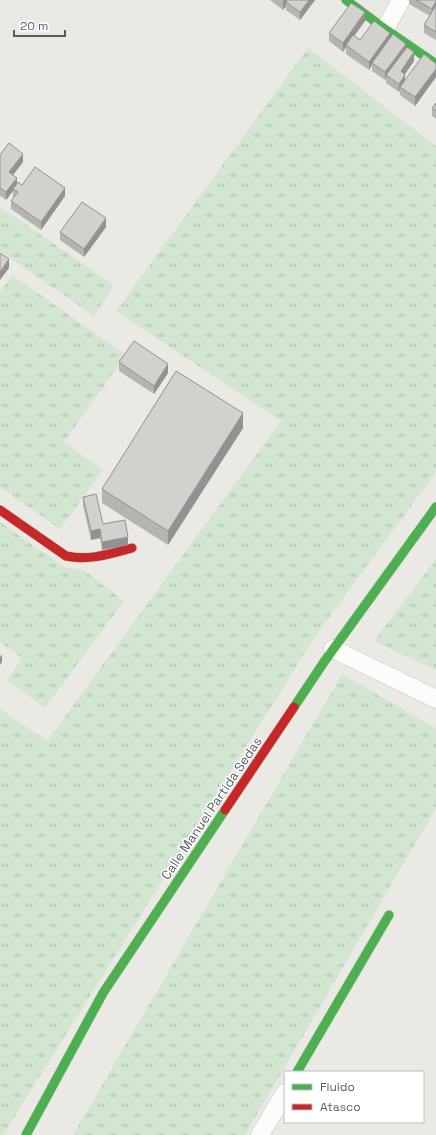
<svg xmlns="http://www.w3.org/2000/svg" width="436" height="1135" viewBox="0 0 436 1135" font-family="'Space Grotesk',sans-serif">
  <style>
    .grass { fill: url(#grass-tufts) }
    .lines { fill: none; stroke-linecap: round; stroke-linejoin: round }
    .street-casing { stroke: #c7c7c6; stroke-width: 19 }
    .fast-casing { stroke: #c7c7c6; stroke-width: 10 }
    .jam-casing { stroke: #c7c7c6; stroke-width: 10 }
    .street { stroke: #fcfcfb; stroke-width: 18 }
    .fast { stroke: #4caf50; stroke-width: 9 }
    .jam { stroke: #c62828; stroke-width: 9 }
    .wall { fill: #b5b4b1 }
    .shaded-wall { fill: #939290 }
    .building { fill: #d2d1ce; stroke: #939290 }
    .labels { text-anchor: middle; stroke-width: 3; stroke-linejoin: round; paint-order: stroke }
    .street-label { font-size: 13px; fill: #5a5c62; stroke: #fff }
  </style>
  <defs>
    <pattern id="grass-tufts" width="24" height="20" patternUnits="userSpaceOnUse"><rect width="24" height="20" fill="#d2e6d1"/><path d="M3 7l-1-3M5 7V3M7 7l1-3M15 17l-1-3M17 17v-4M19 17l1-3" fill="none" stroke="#adbead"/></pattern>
  </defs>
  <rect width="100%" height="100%" fill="#eae9e4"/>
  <g class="grass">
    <path d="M308 48 436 146V472L316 635 3 1135H0V709L47 741 281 421 116 311Z"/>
    <path d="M0 207 114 285 94 316 0 251Z"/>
    <path d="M12 275 126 355 64 442 103 470 60 529 0 487V292Z"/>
    <path d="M0 522 64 567 85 571 124 601 45 708 7 680 22 658 0 642Z"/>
    <path d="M436 559V670L374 641Z"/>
    <path d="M342 674 436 729V808L245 1135H73Z"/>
  </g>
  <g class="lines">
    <defs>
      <g id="street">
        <path d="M385 29 401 0"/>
        <path d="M333 649 436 699"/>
        <path d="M260 1135 285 1093"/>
      </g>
      <g id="fast">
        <path d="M346 0 385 29 436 64"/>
        <path d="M294 707 324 662 436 507"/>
        <path d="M297 1072 389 915"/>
        <path d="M26 1135 103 993 225 810"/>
      </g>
      <g id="jam">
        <path d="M0 510 66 556C89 561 110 554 132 548"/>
        <path d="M225 810 294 707"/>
      </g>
    </defs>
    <use href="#street" class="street-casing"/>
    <use href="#fast" class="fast-casing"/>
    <use href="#jam" class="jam-casing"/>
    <use href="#street" class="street"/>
    <use href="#fast" class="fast"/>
    <use href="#jam" class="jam"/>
  </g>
  <g class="wall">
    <path d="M270 0H315L300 20 286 10V6L283 10Z"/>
    <path d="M409 0H436V40L424 33V25L430 16 409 4Z"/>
    <path d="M365 21 354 36 360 40 390 39 406 48 414 61 404 74 405 80 436 64V77L415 106 400 95V90L399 92 386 83V78L385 80 372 71V65L369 70 346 54V47L343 52 329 41V33Z"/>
    <path d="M436 103V119L432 116V108Z"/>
    <path d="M0 155 23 162 13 175 17 183 22 185 65 196 41 230 11 209V201L14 198 13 197V191L6 200 0 196Z"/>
    <path d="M106 227 84 257 60 240V232Z"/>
    <path d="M119 362 168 373 154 394 119 371Z"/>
    <path d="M243 428 168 545 102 503V489Z"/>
    <path d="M83 497 103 524 128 545 102 550 100 538 91 540 83 505Z"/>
  </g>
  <g class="shaded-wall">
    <path d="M284 0H290L286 2V6L283 10V1Z"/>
    <path d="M309 0H315L300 20V12Z"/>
    <path d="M436 1V9L432 17V9Z"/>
    <path d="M365 12V21L347 46 346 45V47L343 52V43Z"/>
    <path d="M390 33V41L372 63V65L369 70V62Z"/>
    <path d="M406 44V52L386 75V78L385 80V72Z"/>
    <path d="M414 52V61L401 80V71Z"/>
    <path d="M436 69V77L415 106V97Z"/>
    <path d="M405 75V83L400 87V90L399 92V84Z"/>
    <path d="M23 154V162L9 180V172Z"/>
    <path d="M17 178V186L13 189V191L6 200V192Z"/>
    <path d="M65 188V196L41 230V222Z"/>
    <path d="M106 218V227L84 257V249Z"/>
    <path d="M9 259V268L0 280V272Z"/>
    <path d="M168 364V373L154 394V386Z"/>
    <path d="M243 413V428L168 545V531Z"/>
    <path d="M100 529V538L91 540V531Z"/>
    <path d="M128 537V545L102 550V542Z"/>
    <path d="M2 654V662L0 665V657Z"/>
  </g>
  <g class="building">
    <path d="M287 0H309L300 12 286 2Z"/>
    <path d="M416 0H436V1L432 9Z"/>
    <path d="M351 3 365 12 343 43 329 33Z"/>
    <path d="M436 5V32L424 25Z"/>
    <path d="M374 21 390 33 369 62 346 45 353 35 360 40Z"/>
    <path d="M393 34 406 44 385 72 372 63Z"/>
    <path d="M407 47 414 52 401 71 405 75 399 84 386 75Z"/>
    <path d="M424 54 436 64V69L415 97 400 87Z"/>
    <path d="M436 103V111L432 108Z"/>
    <path d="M9 143 23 154 9 172 17 178 6 192 0 188V155Z"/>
    <path d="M35 167 65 188 41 222 11 201 18 192 13 189 18 182 22 185Z"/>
    <path d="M82 202 106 218 84 249 60 232Z"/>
    <path d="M0 253 9 259 0 272Z"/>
    <path d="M134 341 168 364 154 386 119 362Z"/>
    <path d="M176 371 243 413 168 531 102 489Z"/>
    <path d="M96 494 103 524 125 520 128 537 102 542 100 529 91 531 83 497Z"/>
  </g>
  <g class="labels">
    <g class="street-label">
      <text transform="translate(211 808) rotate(-56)" y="5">Calle Manuel Partida Sedas</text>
    </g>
  </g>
  <rect x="284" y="1071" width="140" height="52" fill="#ffffff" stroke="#bdbec0"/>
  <rect x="292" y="1084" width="20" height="6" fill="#4caf50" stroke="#bdbec0"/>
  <text x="320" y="1091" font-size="12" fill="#5a5c62">Fluido</text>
  <rect x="292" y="1104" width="20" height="6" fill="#c62828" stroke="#bdbec0"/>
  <text x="320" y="1111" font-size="12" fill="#5a5c62">Atasco</text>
  <path d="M14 30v6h51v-6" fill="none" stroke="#5a5c62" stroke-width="2"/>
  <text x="20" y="30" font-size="12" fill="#5a5c62" stroke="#ffffff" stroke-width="3" paint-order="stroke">20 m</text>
</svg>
